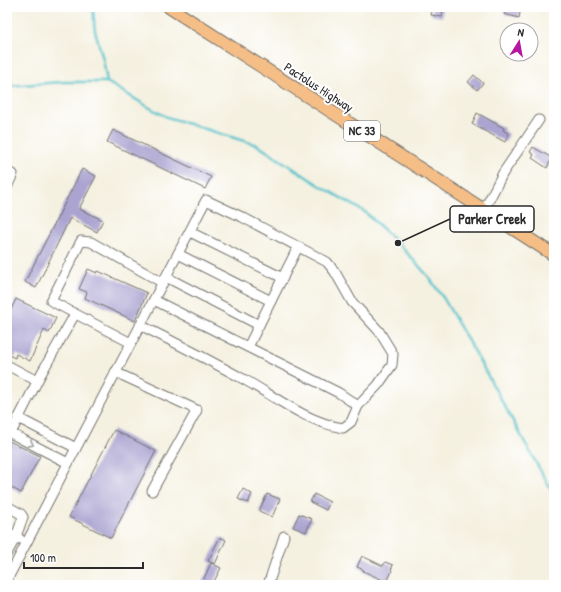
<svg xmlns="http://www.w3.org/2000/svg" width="561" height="592" viewBox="0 0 561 592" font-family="'Patrick Hand',sans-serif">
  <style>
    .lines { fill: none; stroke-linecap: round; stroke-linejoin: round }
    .stream { stroke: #56c3cc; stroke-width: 2.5 }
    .building { fill: #aba4d1 }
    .minor-casing { stroke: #72706b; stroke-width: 11 }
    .major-casing { stroke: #72706b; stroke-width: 14 }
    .minor { stroke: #fff; stroke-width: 9 }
    .major { stroke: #f6be87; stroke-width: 12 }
    .oneway { stroke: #a0a0a0 }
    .labels { text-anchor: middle; stroke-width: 4; stroke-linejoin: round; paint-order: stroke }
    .shield { fill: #fff; stroke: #6b6b6b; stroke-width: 1 }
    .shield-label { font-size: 12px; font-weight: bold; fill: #2b2b2b }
    .street-label { font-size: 13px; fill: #2b2b2b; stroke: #fff }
    .leader { fill: none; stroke: #2b2b2b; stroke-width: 1.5 }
    .callout-dot { fill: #2b2b2b; stroke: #fff; stroke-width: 1.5 }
    .callout { fill: #fff; stroke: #2b2b2b; stroke-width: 1.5 }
    .callout-label { font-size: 14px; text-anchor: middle; font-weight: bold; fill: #2b2b2b }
  </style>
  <rect width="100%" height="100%" fill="#fff"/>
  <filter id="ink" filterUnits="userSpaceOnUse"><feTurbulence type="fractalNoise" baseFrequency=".025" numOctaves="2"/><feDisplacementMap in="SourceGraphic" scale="8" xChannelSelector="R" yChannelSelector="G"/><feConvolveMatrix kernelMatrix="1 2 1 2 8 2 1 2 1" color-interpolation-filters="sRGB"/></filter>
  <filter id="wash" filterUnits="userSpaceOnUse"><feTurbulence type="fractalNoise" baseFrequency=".012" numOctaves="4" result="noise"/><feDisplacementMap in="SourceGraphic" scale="16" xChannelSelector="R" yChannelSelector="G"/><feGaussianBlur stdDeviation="0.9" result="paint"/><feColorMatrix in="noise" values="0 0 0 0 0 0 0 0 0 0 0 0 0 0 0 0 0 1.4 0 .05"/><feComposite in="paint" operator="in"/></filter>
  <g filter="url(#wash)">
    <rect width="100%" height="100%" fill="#f5f1e1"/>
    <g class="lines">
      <g class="stream">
        <path d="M93 7 95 31 103 59 107 82 150 108 167 117 257 145 319 185 365 212 398 243 428 276 444 299 478 358 554 495"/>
        <path d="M7 86 62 82H107"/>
      </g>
    </g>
    <g id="blocks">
      <g class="building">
        <path d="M433 7H443L442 17 431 15Z"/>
        <path d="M506 7H521L519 18 504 14Z"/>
        <path d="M474 75 483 83 477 90 468 82Z"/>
        <path d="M477 113 504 128 503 130 509 134 505 142 472 124Z"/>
        <path d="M113 130 211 177 205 189 107 142Z"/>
        <path d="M533 147 552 158 547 168 532 158 534 155 530 152Z"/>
        <path d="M82 169 96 176 79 209 103 220 97 232 70 218 36 288 25 282Z"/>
        <path d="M88 269 97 273 98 271 147 293 135 321 85 298 87 292 79 289Z"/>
        <path d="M16 299 56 318 49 333 44 330 30 361 16 354 15 358 7 354V318Z"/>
        <path d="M114 430 156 451 111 538 69 517Z"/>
        <path d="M7 440 40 456 21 493 7 485Z"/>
        <path d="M243 489 252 494 248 503 238 499Z"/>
        <path d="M267 494 280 499 272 517 259 511Z"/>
        <path d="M314 494 330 502 326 510 310 502Z"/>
        <path d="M299 514 312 519 306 532 293 527Z"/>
        <path d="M220 537 226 540 215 564 208 561Z"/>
        <path d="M362 556 383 566 385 562 393 565 391 570 392 571 387 582 363 571 364 570 357 567Z"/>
        <path d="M211 563 221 568 212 585H201Z"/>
      </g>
    </g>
  </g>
  <g filter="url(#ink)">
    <use href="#blocks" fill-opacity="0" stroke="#72706b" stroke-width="1"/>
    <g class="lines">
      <defs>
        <g id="minor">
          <path d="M7 187 13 174"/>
          <path d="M484 210 503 173 539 120"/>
          <path d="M190 232 283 278"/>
          <path d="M178 254 271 301"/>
          <path d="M166 277 259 325"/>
          <path d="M154 300 339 393 358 406"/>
          <path d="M131 343 51 301 81 241 91 242 163 283"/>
          <path d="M248 347 298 247"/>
          <path d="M7 365 37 381"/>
          <path d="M115 372 197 410 152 491"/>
          <path d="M18 418 76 448"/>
          <path d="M68 463 12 434V431L41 374 75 314"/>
          <path d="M7 506 21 514 23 517 16 537 7 533"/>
          <path d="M7 553 16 537 20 539"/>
          <path d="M7 580 206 200 242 217 327 262 335 272 352 302 379 331 393 354 392 365 378 385 358 406 351 422 343 428C307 422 277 398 245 380 211 361 176 343 140 325"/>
          <path d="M268 585 284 536"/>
        </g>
        <path id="major" d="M169 7 554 255"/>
      </defs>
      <use href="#minor" class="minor-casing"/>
      <use href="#major" class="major-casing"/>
      <use href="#minor" class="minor"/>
      <use href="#major" class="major"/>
    </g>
    <defs><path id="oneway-chevron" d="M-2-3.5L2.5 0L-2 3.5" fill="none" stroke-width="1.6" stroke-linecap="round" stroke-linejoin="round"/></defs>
    <use class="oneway" href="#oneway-chevron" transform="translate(31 444) rotate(28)"/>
  </g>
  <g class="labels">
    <rect class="shield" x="344" y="121" width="36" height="20" rx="3"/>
    <g class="shield-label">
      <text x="362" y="135">NC 33</text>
    </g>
    <g class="street-label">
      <text transform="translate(319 87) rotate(33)" y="5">Pactolus Highway</text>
    </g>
  </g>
  <path class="leader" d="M398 243L450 219"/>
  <circle class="callout-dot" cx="398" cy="243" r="4"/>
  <rect class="callout" x="450" y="206" width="84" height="26" rx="4"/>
  <g class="callout-label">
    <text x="492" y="224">Parker Creek</text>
  </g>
  <rect width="561" height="592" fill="none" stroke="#fff" stroke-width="24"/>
  <g transform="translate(519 42) rotate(11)"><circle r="19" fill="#ffffff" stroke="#aaaaaa"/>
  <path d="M0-3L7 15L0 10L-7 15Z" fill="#b5179e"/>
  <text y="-6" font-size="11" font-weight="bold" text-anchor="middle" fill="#2b2b2b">N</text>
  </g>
  <path d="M24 562v6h119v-6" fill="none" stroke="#2b2b2b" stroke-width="2"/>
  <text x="30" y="562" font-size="12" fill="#2b2b2b" stroke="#ffffff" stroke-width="3" paint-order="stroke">100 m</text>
</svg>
